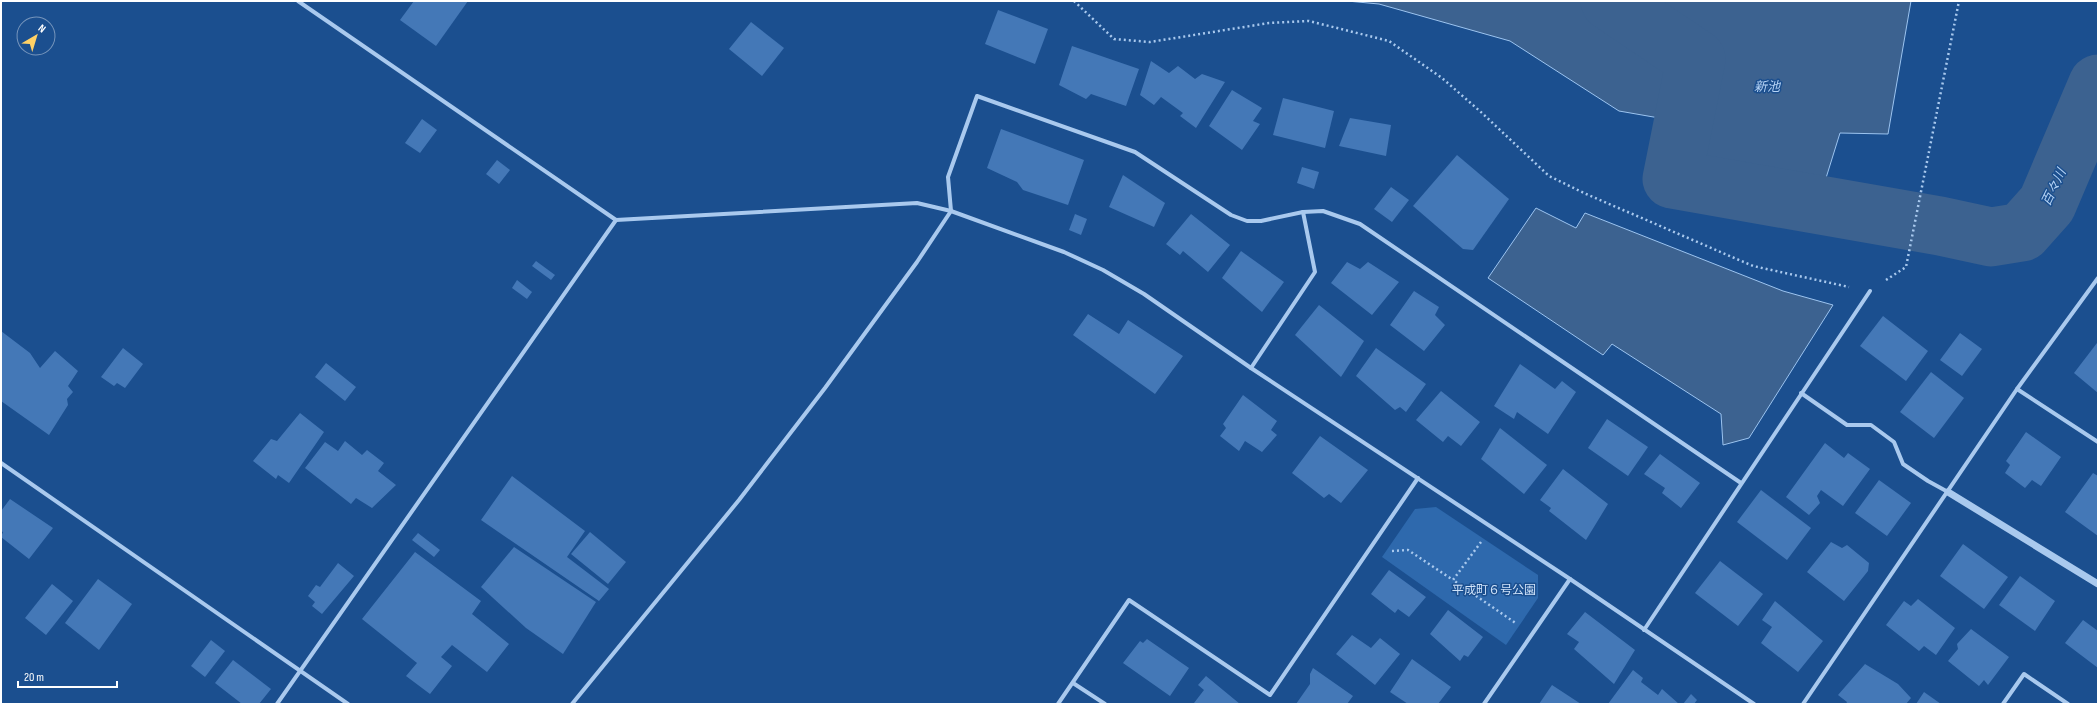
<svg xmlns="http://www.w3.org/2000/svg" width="2099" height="705" viewBox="0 0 2099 705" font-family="'Sofia Sans Condensed','Noto Sans JP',sans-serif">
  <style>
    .green { fill: #2e69ad }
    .water { fill: #3c6290; stroke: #9cc4f0 }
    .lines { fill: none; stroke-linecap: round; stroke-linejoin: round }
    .river { stroke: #3c6290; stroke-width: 59 }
    .building { fill: #4478b7 }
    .path { stroke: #a9c9ee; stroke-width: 2.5; stroke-dasharray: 2 3; stroke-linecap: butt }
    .minor { stroke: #a9c9ee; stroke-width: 4 }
    .tertiary { stroke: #a9c9ee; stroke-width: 7 }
    .labels { text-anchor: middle; stroke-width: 3; stroke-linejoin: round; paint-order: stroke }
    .park-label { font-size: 12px; fill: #cfe3fa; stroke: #1b4f8f }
    .water-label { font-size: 13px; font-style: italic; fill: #b5d3f5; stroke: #1b4f8f }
  </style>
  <rect width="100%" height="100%" fill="#1b4f8f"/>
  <path class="green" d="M1436 507 1538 575V598L1506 645 1382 557 1415 509Z"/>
  <g class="water">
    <path d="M1347 1H1911L1888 134 1840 133 1826 178 1659 160 1665 119 1619 111 1510 41 1379 4Z"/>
    <path d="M1536 208 1576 228 1585 213 1783 291 1833 305 1749 438 1723 445 1721 414 1612 344 1603 355 1488 278Z"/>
  </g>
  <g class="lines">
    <path class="river" d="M1610 1 1696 59 1672 179 1940 226 1991 237 2022 232 2047 204 2098 84"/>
  </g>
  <g class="building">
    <path d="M414 1H468L436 46 400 20Z"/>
    <path d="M998 10 1048 29 1035 64 985 44Z"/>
    <path d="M751 22 784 48 762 76 729 49Z"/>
    <path d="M1072 46 1139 69 1126 106 1091 94 1086 99 1059 85Z"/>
    <path d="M1151 61 1169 73 1178 66 1195 79 1202 74 1225 82 1196 128 1180 116 1183 113 1161 97 1154 105 1140 95Z"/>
    <path d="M1232 90 1262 108 1253 121 1260 124 1242 150 1209 126Z"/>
    <path d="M1283 98 1334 111 1325 148 1273 135Z"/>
    <path d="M1350 118 1391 125 1386 156 1339 146Z"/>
    <path d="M422 119 437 130 420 153 405 143Z"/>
    <path d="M1001 129 1084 160 1068 205 1023 190 1017 182 987 168Z"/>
    <path d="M1457 155 1509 199 1473 250 1463 249 1413 206Z"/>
    <path d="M497 160 510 170 499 184 486 174Z"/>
    <path d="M1302 167 1319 172 1314 189 1297 183Z"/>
    <path d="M1123 175 1165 203 1154 227 1109 207Z"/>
    <path d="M1391 187 1409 200 1392 222 1374 209Z"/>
    <path d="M1075 214 1087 219 1081 235 1069 230Z"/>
    <path d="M1191 214 1230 245 1208 272 1183 251 1180 255 1166 244Z"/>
    <path d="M1241 251 1284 282 1262 312 1222 278Z"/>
    <path d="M536 261 555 275 551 280 532 266Z"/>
    <path d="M1347 262 1360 269 1368 262 1399 282 1372 315 1331 283Z"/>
    <path d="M517 280 532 292 527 299 512 288Z"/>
    <path d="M1414 291 1439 307 1435 315 1445 325 1424 351 1390 325Z"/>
    <path d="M1319 305 1364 341 1341 377 1295 335Z"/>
    <path d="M1088 314 1119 334 1128 320 1183 356 1155 394 1073 335Z"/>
    <path d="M1883 316 1928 351 1906 381 1860 346Z"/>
    <path d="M1 331 30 353 40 368 55 351 78 371 68 386 73 392 67 399 68 405 49 435 1 401Z"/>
    <path d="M1960 333 1982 349 1962 376 1940 360Z"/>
    <path d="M2097 343 2098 344V393L2074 373Z"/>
    <path d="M123 348 143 364 125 388 117 383 114 386 101 377Z"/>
    <path d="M1376 348 1426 384 1406 412 1400 407 1395 410 1356 376Z"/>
    <path d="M326 363 356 387 345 401 315 377Z"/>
    <path d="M1520 364 1555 389 1562 381 1576 392 1548 434 1517 412 1514 419 1494 406Z"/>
    <path d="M1931 372 1964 398 1934 438 1900 412Z"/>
    <path d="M1441 391 1480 422 1461 446 1448 436 1443 442 1416 420Z"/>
    <path d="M1243 395 1277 421 1271 430 1277 435 1262 452 1245 441 1239 451 1220 436 1226 428 1223 424Z"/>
    <path d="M300 413 324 432 289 483 278 475 276 479 253 461 271 439 277 441Z"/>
    <path d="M1607 419 1648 447 1628 476 1588 448Z"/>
    <path d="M1500 428 1547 465 1524 494 1481 459Z"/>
    <path d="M2026 432 2061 457 2041 486 2032 480 2025 488 2005 473 2010 465 2006 461Z"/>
    <path d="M1320 436 1368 470 1341 503 1329 494 1324 498 1292 473Z"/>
    <path d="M345 441 362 455 367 450 384 463 378 471 396 485 372 508 356 498 351 504 305 468 325 442 338 451Z"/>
    <path d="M1825 443 1844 458 1848 453 1870 469 1843 506 1821 490 1817 496 1820 503 1809 515 1786 497Z"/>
    <path d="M1660 454 1700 483 1681 508 1662 493 1665 488 1644 474Z"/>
    <path d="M1563 469 1608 504 1586 540 1549 511 1551 508 1540 500Z"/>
    <path d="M2093 473 2098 476V536L2065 512Z"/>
    <path d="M512 476 585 531 567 557 609 589 599 601 481 520Z"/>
    <path d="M1879 480 1911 503 1887 536 1855 513Z"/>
    <path d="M1761 490 1811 528 1787 560 1737 522Z"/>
    <path d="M10 499 53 528 29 559 1 537 3 532 1 531V511Z"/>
    <path d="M590 532 626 562 608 584 571 554Z"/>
    <path d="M418 533 440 550 434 557 412 540Z"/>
    <path d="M1831 542 1842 548 1847 545 1869 563 1868 571 1844 601 1807 572Z"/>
    <path d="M1963 544 2008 577 1984 609 1940 576Z"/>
    <path d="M514 547 596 602 563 654 526 628 481 587Z"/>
    <path d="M415 552 481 601 472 614 509 644 487 672 452 645 441 657 452 666 430 694 406 676 417 663 362 619Z"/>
    <path d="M1720 561 1763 594 1738 626 1695 593Z"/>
    <path d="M338 563 354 576 322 614 312 606 315 602 308 596 316 585 320 587Z"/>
    <path d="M1389 570 1426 597 1409 617 1398 609 1395 613 1371 594Z"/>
    <path d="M2020 576 2055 601 2035 631 1999 605Z"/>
    <path d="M98 579 132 604 99 650 65 623Z"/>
    <path d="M52 584 73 601 46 635 25 618Z"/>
    <path d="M1918 599 1955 628 1936 655 1924 646 1919 651 1886 625 1904 601 1911 606Z"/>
    <path d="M1775 601 1823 641 1798 672 1761 643 1772 627 1762 620Z"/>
    <path d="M1448 610 1483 637 1468 657 1464 655 1460 661 1430 634Z"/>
    <path d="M1585 612 1635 650 1614 684 1574 649 1579 642 1567 634Z"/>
    <path d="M2083 620 2098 631V668L2065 643Z"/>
    <path d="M1971 629 2009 657 1988 685 1984 680 1979 686 1948 661 1958 649 1957 644Z"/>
    <path d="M1352 635 1371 648 1380 638 1400 654 1375 685 1336 654Z"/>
    <path d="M1147 639 1189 668 1170 696 1123 663 1140 641 1143 643Z"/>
    <path d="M211 640 225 651 205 677 191 666Z"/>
    <path d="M1412 659 1451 687 1438 704H1408L1390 692Z"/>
    <path d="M233 660 271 689 259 704H242L215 683Z"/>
    <path d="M1865 664 1898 684 1911 698 1906 704H1846L1847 702 1838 695Z"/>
    <path d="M1313 668 1353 696 1347 704H1296L1310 684V674Z"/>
    <path d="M1633 670 1643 678 1641 682 1658 695 1662 689 1679 704H1608Z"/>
    <path d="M1206 676 1240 704H1195L1194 703 1204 690 1198 685Z"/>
    <path d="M1552 685 1581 704H1539Z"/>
    <path d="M1924 692 1941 704H1916Z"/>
    <path d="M1691 694 1697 700 1694 704H1683Z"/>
  </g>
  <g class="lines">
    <g class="path">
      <path d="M1074 1 1114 39 1150 42 1269 23 1309 21 1389 41 1442 78 1482 113 1549 176 1586 194 1753 266 1849 287"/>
      <path d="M1886 280 1906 267 1959 1"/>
      <path d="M1481 542 1453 580 1517 624"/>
      <path d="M1392 551 1408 550 1453 580"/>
    </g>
    <g class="minor">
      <path d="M298 1 616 220 917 203 951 211 1064 252 1103 270 1144 294 1251 368 1570 579 1754 704"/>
      <path d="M1251 368 1315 272 1303 212"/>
      <path d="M2017 389 2098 442"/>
      <path d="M1801 393 1847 425H1871L1894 442 1903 464 1928 481 1948 492"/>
      <path d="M1 463 348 704"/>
      <path d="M1644 630 1870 291"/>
      <path d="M1073 683 1105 704"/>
      <path d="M277 704 616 220"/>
      <path d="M572 704 739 500 825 388 917 262 951 211 948 177 977 96 1135 152 1231 215 1247 221H1261L1303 212 1323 211 1360 224 1741 483"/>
      <path d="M1058 704 1129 600 1270 695 1418 478"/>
      <path d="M1484 704 1570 579"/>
      <path d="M1803 704 2017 389 2098 278"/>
      <path d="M2003 704 2024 674 2068 704"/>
    </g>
    <path class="tertiary" d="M1948 492 2098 584"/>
  </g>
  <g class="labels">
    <g class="park-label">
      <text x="1494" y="594">平成町６号公園</text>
    </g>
    <g class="water-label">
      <text x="1767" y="91">新池</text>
      <text transform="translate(2053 187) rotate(-64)" y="5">百々川</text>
    </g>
  </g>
  <rect width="2099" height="705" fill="none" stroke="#ffffff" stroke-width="4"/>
  <g transform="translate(36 36) rotate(38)"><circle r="19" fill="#1b4f8f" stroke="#7695bc"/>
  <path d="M0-3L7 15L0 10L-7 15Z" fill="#ffd166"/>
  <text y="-6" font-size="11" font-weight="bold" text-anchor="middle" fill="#ffffff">N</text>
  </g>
  <path d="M18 681v6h99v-6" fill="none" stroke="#ffffff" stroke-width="2"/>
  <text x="24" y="681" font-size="12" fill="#ffffff" stroke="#1b4f8f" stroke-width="3" paint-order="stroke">20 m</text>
</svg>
